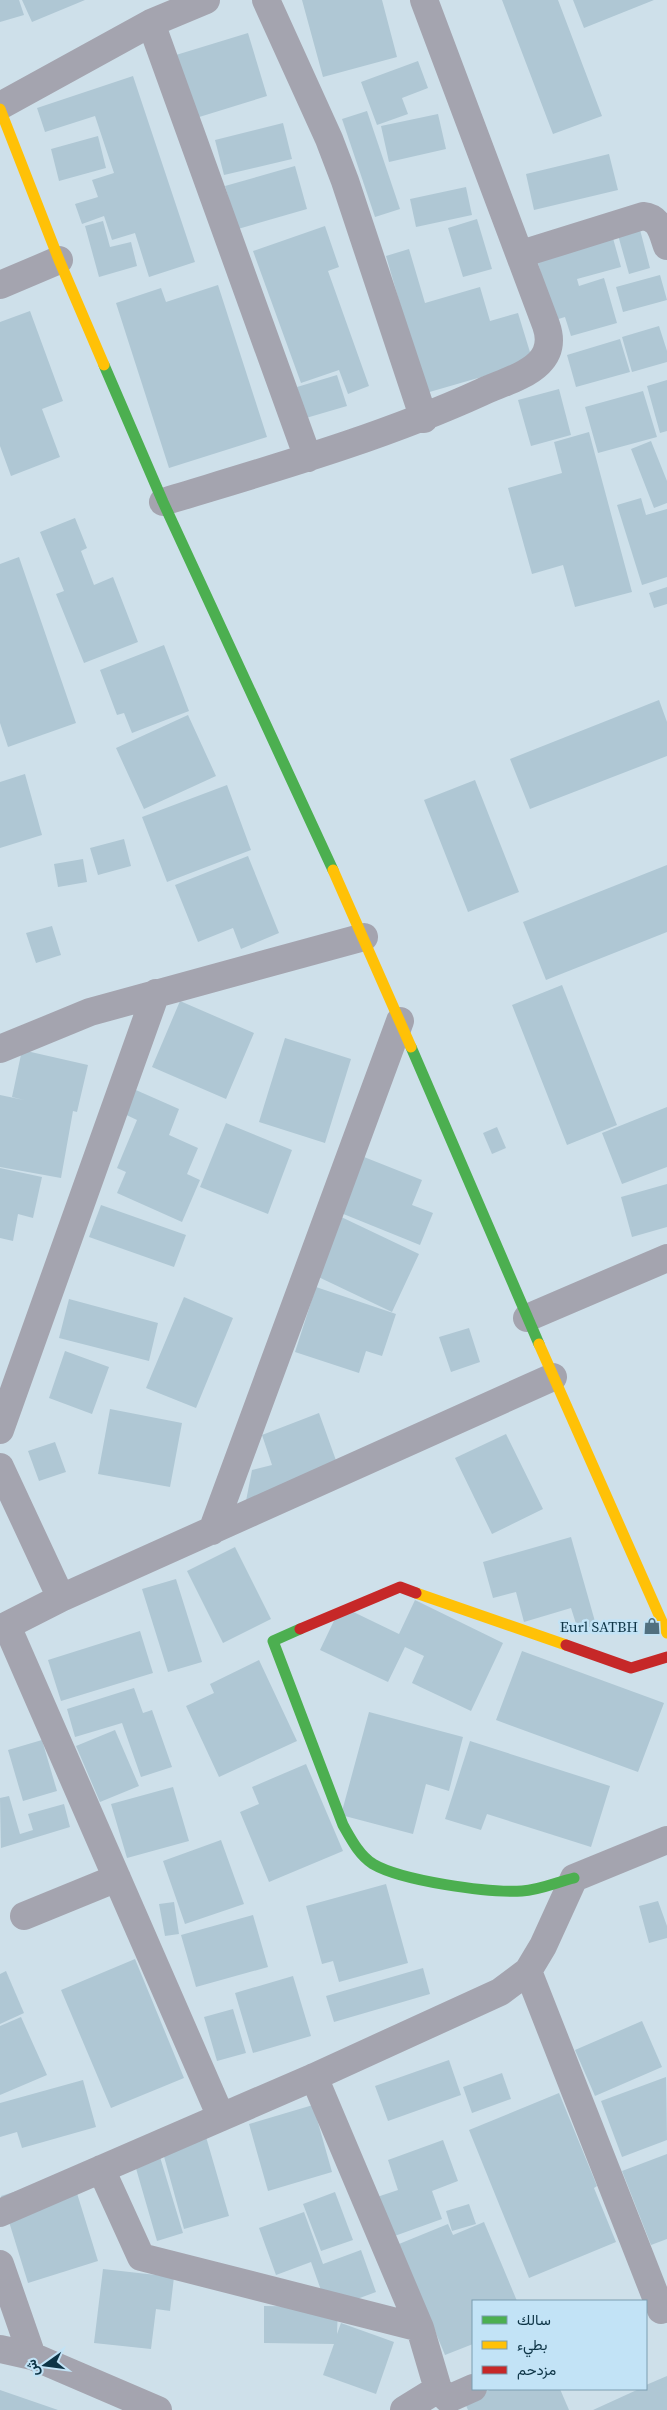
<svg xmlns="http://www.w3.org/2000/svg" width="667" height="2410" font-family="'Source Serif 4',Vazirmatn,serif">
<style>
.building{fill:#afc7d4}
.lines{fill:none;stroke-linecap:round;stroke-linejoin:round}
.street{stroke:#a4a4af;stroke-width:28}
.fast{stroke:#4caf50;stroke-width:11}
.slow{stroke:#ffc107;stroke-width:11}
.jam{stroke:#c62828;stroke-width:11}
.labels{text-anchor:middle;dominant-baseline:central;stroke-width:5;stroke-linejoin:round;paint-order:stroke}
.poi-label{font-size:15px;fill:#0d3446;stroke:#c2e3f6;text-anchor:end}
</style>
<rect width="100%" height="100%" fill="#cee0ea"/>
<path class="building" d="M0,0H19L24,15L0,22Z
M22,0H85L32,22Z
M302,0H382L397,57L323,77Z
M502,0H558L602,116L553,134Z
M573,0H654L584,28Z
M248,33L267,96L196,118L176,55Z
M418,61L428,88L402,98L408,114L377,125L361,82Z
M133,76L195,262L149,277L135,233L112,240L104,216L82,224L75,204L98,197L92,180L114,173L95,116L45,132L37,108Z
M367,111L400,209L375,217L342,119Z
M438,114L446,149L389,162L381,126Z
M283,123L292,159L224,175L215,140Z
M98,136L106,168L59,181L51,149Z
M609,154L618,190L534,210L526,174Z
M295,166L307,209L238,229L225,186Z
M466,187L472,215L416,227L410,199Z
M477,219L492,269L463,277L448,228Z
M103,221L110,247L131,242L137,266L99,277L85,226Z
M638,222L650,268L629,274L616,228Z
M325,226L339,267L328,271L369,386L348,394L339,370L301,383L253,251Z
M611,231L621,267L577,279L579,286L604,278L617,323L571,336L565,317L555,320L535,253Z
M409,249L425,303L480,287L490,321L518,313L533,362L426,393L386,256Z
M660,275L667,300L623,312L616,287Z
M218,285L267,437L169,468L116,303L161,288L166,302Z
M30,311L63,401L42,409L60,457L11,476L0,446V322Z
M659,326L667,351V362L632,372L622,337Z
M620,339L630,372L576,387L567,355Z
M337,375L347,406L306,418L297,387Z
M667,380V431L660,433L647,386Z
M559,389L571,435L531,446L518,400Z
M643,391L657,437L598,453L585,407Z
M589,432L632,592L575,607L563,565L532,574L508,488L562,473L554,442Z
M651,441L667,481V503L654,508L631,449Z
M641,498L646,515L667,509V577L642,585L617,505Z
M75,518L87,548L81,551L94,585L113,577L138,642L84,663L56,594L64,591L40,532Z
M19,557L76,723L8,747L0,723V564Z
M667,587V604L654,608L649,593Z
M164,645L189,711L132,733L124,713L117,715L100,670Z
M659,700L667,722V756L530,809L510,759Z
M188,715L216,776L144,809L116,748Z
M25,774L42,835L0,848V782Z
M475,780L519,892L468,912L424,800Z
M227,785L251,850L167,882L142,817Z
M124,839L131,866L98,875L90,848Z
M248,856L279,933L241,949L233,928L198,942L175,885Z
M83,859L87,882L58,887L54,864Z
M667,865V932L546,980L523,922Z
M52,926L61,955L36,963L26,933Z
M562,985L617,1125L567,1145L512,1005Z
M180,1001L254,1033L226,1099L152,1067Z
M285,1038L351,1059L325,1143L259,1122Z
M22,1050L88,1065L77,1112L73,1111L61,1178L0,1167V1095L24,1100L12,1097Z
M129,1087L179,1109L169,1135L198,1148L187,1174L200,1180L182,1222L117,1193L126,1172L117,1168L137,1120L118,1111Z
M667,1107V1167L622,1184L602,1133Z
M226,1123L292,1150L268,1214L200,1187Z
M497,1127L506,1148L492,1154L483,1133Z
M359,1155L422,1180L412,1205L433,1213L420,1245L336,1211Z
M0,1168L42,1177L33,1218L18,1214L13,1241L0,1238Z
M667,1184V1227L632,1237L621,1197Z
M101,1205L186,1235L174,1267L89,1237Z
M337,1215L419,1254L392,1312L310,1273Z
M316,1287L396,1314L382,1356L366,1351L359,1373L295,1352Z
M184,1297L233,1318L196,1408L146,1388Z
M69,1299L158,1323L149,1361L59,1338Z
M469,1328L480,1362L451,1372L439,1337Z
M65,1351L109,1367L92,1414L49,1398Z
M110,1409L182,1423L170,1487L98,1474Z
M319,1413L338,1466L246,1501L252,1470L272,1465L262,1435Z
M506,1434L543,1509L492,1534L455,1458Z
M55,1442L66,1472L39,1481L28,1451Z
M571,1537L596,1625L578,1630L571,1608L524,1622L516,1592L493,1598L483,1562Z
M235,1547L271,1619L223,1643L187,1571Z
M176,1579L202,1662L168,1672L142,1589Z
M415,1600L503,1643L471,1711L412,1683L424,1656L405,1647L388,1682L320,1650L341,1606L399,1634Z
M140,1631L153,1673L61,1701L48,1660Z
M522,1651L664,1703L638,1772L496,1720Z
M259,1660L297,1741L219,1777L186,1706L214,1693L210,1684Z
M134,1688L143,1713L152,1710L172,1767L141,1777L122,1723L75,1737L67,1709Z
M369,1712L463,1737L449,1791L426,1784L413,1834L341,1815Z
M115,1730L139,1786L100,1802L76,1746Z
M42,1740L57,1791L23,1801L8,1750Z
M470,1741L610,1786L591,1847L487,1814L481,1830L445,1819Z
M306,1764L343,1851L269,1882L240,1812L259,1804L252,1787Z
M173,1787L189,1841L127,1858L111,1804Z
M9,1796L20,1834L33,1830L28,1814L64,1804L70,1827L1,1848L0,1798Z
M221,1840L244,1904L185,1924L163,1861Z
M386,1884L408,1963L339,1982L333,1961L322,1964L306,1906Z
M658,1901L667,1926V1938L649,1943L639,1906Z
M174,1902L179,1934L165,1936L159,1904Z
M253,1915L268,1967L196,1987L181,1935Z
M135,1959L184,2078L111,2108L61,1990Z
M423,1968L430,1994L334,2022L326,1996Z
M6,1971L24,2013L0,2024V1974Z
M293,1976L311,2036L253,2053L235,1993Z
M233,2009L246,2053L217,2061L204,2017Z
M21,2017L47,2075L0,2095V2026Z
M642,2021L662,2067L595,2096L575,2050Z
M449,2060L461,2095L388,2121L375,2086Z
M502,2073L511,2099L472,2113L463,2087Z
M666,2077L667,2140L622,2157L601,2101Z
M83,2080L96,2127L22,2148L17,2132L0,2137V2103Z
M559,2093L597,2186L594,2188L616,2242L529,2278L469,2130Z
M313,2105L332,2172L268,2191L249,2124Z
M204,2130L229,2216L184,2229L160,2142Z
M443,2140L458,2181L432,2191L442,2219L389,2238L374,2198L398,2190L388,2160Z
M667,2154V2239L651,2245L622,2171Z
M160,2157L183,2233L157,2241L135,2165Z
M71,2174L98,2261L28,2283L1,2196Z
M335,2192L353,2240L321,2251L303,2204Z
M469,2204L476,2224L452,2231L446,2211Z
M304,2212L323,2264L361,2250L376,2292L338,2306L337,2334L341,2323L394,2342L376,2394L323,2375L334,2344L264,2343V2306L327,2307L311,2262L276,2275L259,2228Z
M484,2222L517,2301H473V2344L445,2355L399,2244L448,2224L453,2235Z
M103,2269L174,2277L170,2311L156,2309L151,2349L94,2343Z
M667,2376V2410H593L639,2389H646V2385Z
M492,2389H560L569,2410H468L464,2401Z
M0,2390L58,2410H0Z"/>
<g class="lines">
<path class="street" d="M266,0L329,139L345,181L424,419
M151,23L308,458
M0,106L151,23L206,0
M521,254L643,216C660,218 662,232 667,246
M0,285L59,260
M163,502C271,469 379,439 482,392C499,384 525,377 539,363C550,352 551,339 546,325L424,0
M0,1049L90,1012L364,937
M527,1318L667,1258
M0,1430L156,993
M0,1467L61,1598
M212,1531L400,1021
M7,1626L221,2117
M0,1629L61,1598L553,1377
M24,1916L117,1878
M528,1971L661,2310
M314,2077L420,2328L438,2389
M101,2169L141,2257L420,2328
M0,2213L314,2077L500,1992L528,1971L543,1946L574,1878L667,1840
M0,2264L32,2356
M0,2349L32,2356L158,2410
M404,2410L438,2389L448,2399L473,2388"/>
<path class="fast" d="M104,365L163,502L333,870
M411,1047L539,1344
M300,1629L273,1641L343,1825C351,1839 359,1855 373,1864C402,1881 488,1893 522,1891C540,1890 557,1882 574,1878"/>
<path class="slow" d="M0,109L59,260L104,365
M333,870L411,1047
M539,1344L667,1633
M416,1593L566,1645"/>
<path class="jam" d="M300,1629L400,1587L416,1593
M566,1645L631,1668L667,1657"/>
</g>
<defs>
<g id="shop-bare" transform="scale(1.35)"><path d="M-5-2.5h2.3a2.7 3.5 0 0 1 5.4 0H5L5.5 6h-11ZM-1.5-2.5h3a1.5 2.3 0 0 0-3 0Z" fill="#51707f" stroke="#c2e3f6" stroke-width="2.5" paint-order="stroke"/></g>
</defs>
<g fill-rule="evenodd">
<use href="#shop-bare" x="652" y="1626"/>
</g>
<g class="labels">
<g class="poi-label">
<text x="638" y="1626">Eurl SATBH</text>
</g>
</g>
<rect x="472" y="2300" width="175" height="90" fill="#c2e3f6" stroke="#7a9db0"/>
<rect x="482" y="2316" width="25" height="8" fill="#4caf50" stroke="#7a9db0"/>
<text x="517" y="2325" font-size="15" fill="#0d3446">سالك</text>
<rect x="482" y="2341" width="25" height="8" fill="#ffc107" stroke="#7a9db0"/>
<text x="517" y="2350" font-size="15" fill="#0d3446">بطيء</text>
<rect x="482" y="2366" width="25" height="8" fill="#c62828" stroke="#7a9db0"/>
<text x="517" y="2375" font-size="15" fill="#0d3446">مزدحم</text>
<g transform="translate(45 2365) rotate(256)" stroke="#c2e3f6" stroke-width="4" paint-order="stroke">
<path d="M0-4L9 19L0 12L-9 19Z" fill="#0d3446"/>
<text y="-8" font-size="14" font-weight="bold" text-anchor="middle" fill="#0d3446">ش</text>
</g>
</svg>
